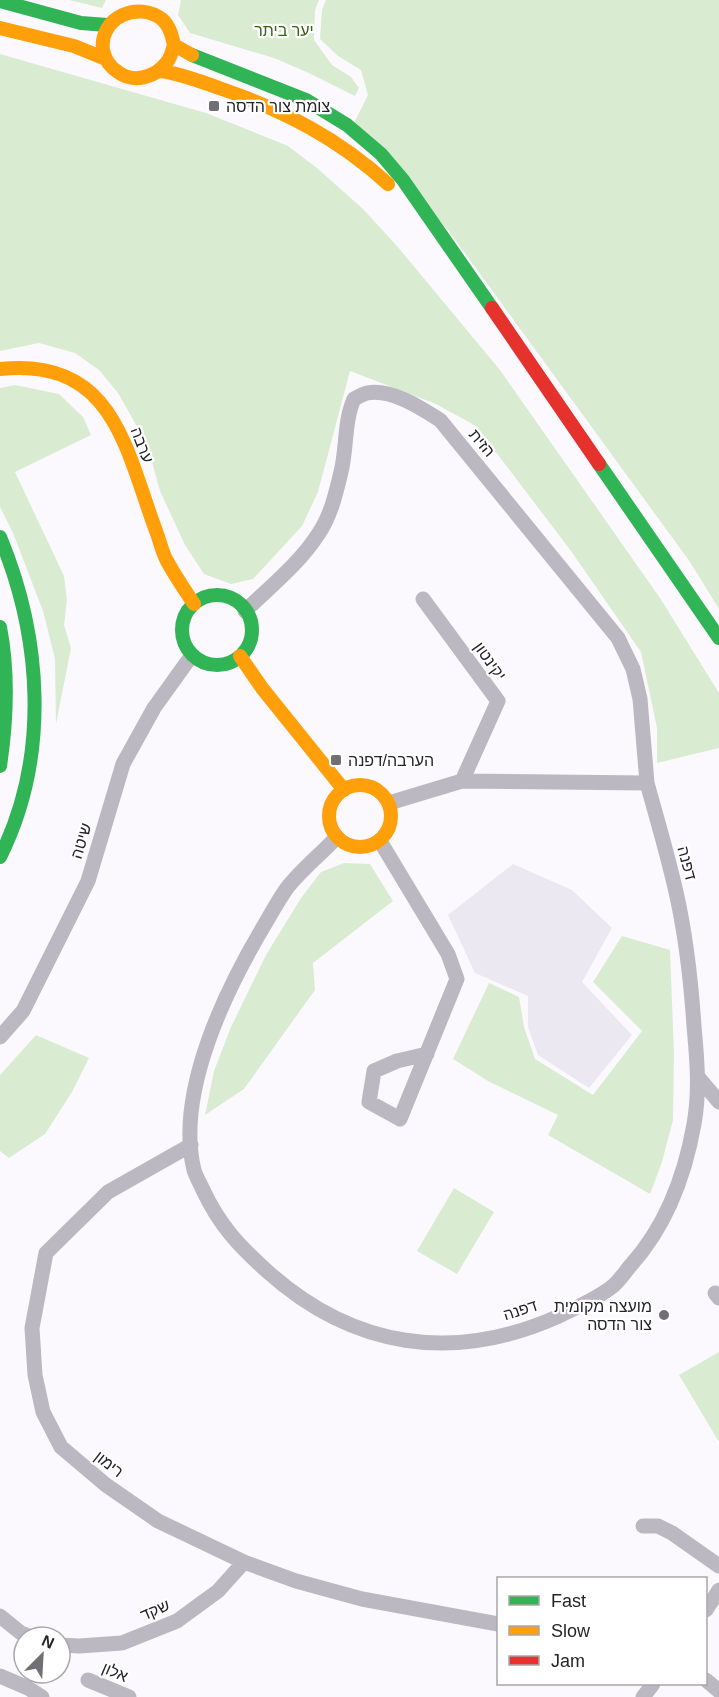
<svg xmlns="http://www.w3.org/2000/svg" width="719" height="1697" font-family="Helvetica,Heebo,sans-serif">
<style>
.built{fill:#ebe8f1}
.green{fill:#d9ecd1}
.lines{fill:none;stroke-linecap:round;stroke-linejoin:round}
.street{stroke:#bcb8c2;stroke-width:15}
.fast{stroke:#30b455;stroke-width:14}
.slow{stroke:#ff9f0a;stroke-width:14}
.jam{stroke:#e5322d;stroke-width:14}
.poi-dot{fill:#706f73;stroke:#fff;stroke-width:2}
.labels{text-anchor:middle;dominant-baseline:central;stroke-width:4.5;stroke-linejoin:round;paint-order:stroke}
.park-label{font-size:16px;fill:#346316;stroke:#fff}
.poi-label{font-size:16px;fill:#252428;stroke:#fff;text-anchor:start}
.street-label{font-size:16px;fill:#252428;stroke:#fff}
</style>
<rect width="100%" height="100%" fill="#fbf9fe"/>
<path class="built" d="M513,864L572,890L612,928L582,982L632,1035L589,1088L538,1055L528,1027V996L475,973L448,915Z"/>
<path class="green" d="M69,0H106L102,8Z
M181,0H319L315,10L314,40L332,65L351,77L359,88L355,96L311,74L274,58L190,33L178,15Z
M326,0H719V609L690,562L448,230L354,123L368,95L361,70L338,56L320,39L322,10Z
M0,54L206,113L288,146L317,168L363,209L397,246L500,370L660,598L719,693V748L657,763V728L641,652L571,551L476,426L436,404L350,371L318,492L302,526L253,579L231,584L204,574L185,545L160,491L147,444L118,393L99,370L75,353L39,343L0,351Z
M15,385L59,394L83,417L91,435L15,472L64,576L67,600L64,625L71,648L56,724L55,659L43,611L13,533L0,507V388Z
M344,863L370,864L393,901L313,963L315,990L244,1089L205,1115L214,1071L231,1027L266,955L301,898L321,872Z
M622,936L670,950L674,1053L673,1120L662,1162L650,1194L548,1135L558,1115L488,1081L453,1059L489,983L519,997L524,1027L535,1059L593,1095L642,1031L593,982Z
M36,1035L89,1058L72,1092L45,1134L9,1158L0,1151V1075Z
M454,1188L494,1212L457,1274L417,1251Z
M719,1352V1442L679,1375Z"/>
<g class="lines">
<path class="street" d="M423,599L498,701L462,781
M245,611C271,586 300,563 319,533C331,515 336,493 341,472C347,448 344,421 354,399C358,397 363,394 367,393C391,388 421,408 440,420L618,638L633,669L640,699L647,783
M337,837C321,854 301,870 287,888C279,899 272,912 265,924C226,989 175,1093 194,1170C196,1177 200,1183 203,1190C220,1226 239,1246 268,1272C353,1348 453,1363 557,1317C575,1308 597,1299 613,1286C620,1280 625,1272 631,1265C666,1226 685,1175 694,1124C700,1091 697,1059 694,1026C691,981 686,936 676,892C668,856 657,819 647,783L462,781L389,803
M380,841L448,954L457,979L400,1119L369,1102L374,1071L397,1061L427,1054
M0,1037L23,1011L88,881L123,764L154,708L192,655
M698,1077L719,1102
M191,1145L108,1192L46,1253L32,1328L35,1375L43,1412L61,1447L106,1485L158,1521L244,1562L296,1581L362,1599L498,1624
M715,1293L719,1298
M643,1526H658L672,1533L719,1566
M706,1610L719,1590
M0,1616L21,1633L31,1637
M60,1645L79,1646L122,1643L177,1621L218,1591L244,1562
M0,1676L28,1688L42,1697
M88,1680L129,1697
M706,1680L719,1691
M643,1697L653,1684"/>
<path class="fast" d="M0,1L81,23L107,25
M192,55L306,100L347,125L381,154L403,180L492,308
M599,464L719,638
M0,537C42,638 50,757 0,857
M182 630a35 35 0 1 1 70 0a35 35 0 1 1-70 0Z
M0,627C9,674 7,719 0,766"/>
<path class="slow" d="M0,28L74,46L106,59
M174,45C172,51 171,57 167,62C156,77 134,84 118,72C110,67 105,60 103,50C99,17 139,0 163,20C170,27 172,36 174,45L192,55
M161,71C182,74 202,82 222,89C285,111 339,139 388,184
M0,369C113,357 125,447 156,531C160,541 162,552 167,561C175,576 185,590 194,604
M240,656L262,688L344,790
M329 816a31 31 0 1 1 62 0a31 31 0 1 1-62 0Z"/>
<path class="jam" d="M492,308L599,464"/>
</g>
<g class="poi-dot">
<rect x="208" y="100" width="12" height="12" rx="3"/>
<rect x="330" y="754" width="12" height="12" rx="3"/>
<circle cx="664" cy="1315" r="6"/>
</g>
<g class="labels">
<g class="park-label">
<text x="284" y="30">יער ביתר</text>
</g>
<g class="poi-label">
<text x="226" y="106">צומת צור הדסה</text>
<text x="348" y="760">הערבה/דפנה</text>
<text x="652" y="1306" text-anchor="end">מועצה מקומית<tspan x="652" dy="18">צור הדסה</tspan></text>
</g>
<g class="street-label">
<text transform="translate(482 443) rotate(50)">הזית</text>
<text transform="translate(142 445) rotate(69)">ערבה</text>
<text transform="translate(490 661) rotate(54)">יקינטון</text>
<text transform="translate(81 841) rotate(-73)">שיטה</text>
<text transform="translate(687 863) rotate(75)">דפנה</text>
<text transform="translate(520 1310) rotate(-18)">דפנה</text>
<text transform="translate(109 1464) rotate(38)">רימון</text>
<text transform="translate(155 1610) rotate(-23)">שקד</text>
<text transform="translate(115 1672) rotate(23)">אלון</text>
</g>
</g>
<rect x="497" y="1577" width="210" height="108" fill="#ffffff" stroke="#a8a7a9" stroke-width="1.5"/>
<rect x="509" y="1596" width="30" height="9" fill="#30b455" stroke="#a8a7a9" stroke-width="1.5"/>
<text x="551" y="1607" font-size="18" fill="#252428">Fast</text>
<rect x="509" y="1626" width="30" height="9" fill="#ff9f0a" stroke="#a8a7a9" stroke-width="1.5"/>
<text x="551" y="1637" font-size="18" fill="#252428">Slow</text>
<rect x="509" y="1656" width="30" height="9" fill="#e5322d" stroke="#a8a7a9" stroke-width="1.5"/>
<text x="551" y="1667" font-size="18" fill="#252428">Jam</text>
<g transform="translate(42 1655) rotate(24)"><circle r="28" fill="#ffffff" stroke="#a8a7a9" stroke-width="1.5"/>
<path d="M0-4.5L10 22L0 15L-10 22Z" fill="#706f73"/>
<text y="-9" font-size="16" font-weight="bold" text-anchor="middle" fill="#252428">N</text>
</g>
</svg>
